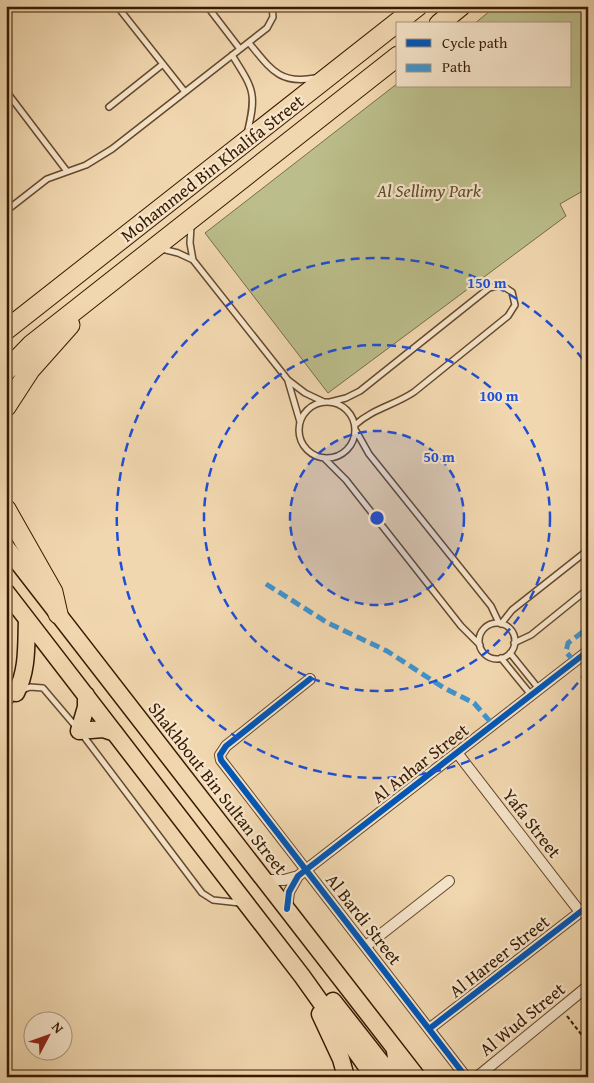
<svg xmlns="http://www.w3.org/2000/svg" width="594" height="1083" font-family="'Gentium Book Plus',serif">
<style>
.green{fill:#bbbe8a;stroke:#796c46}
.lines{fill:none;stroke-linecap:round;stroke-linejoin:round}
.lane-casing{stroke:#66492c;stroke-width:8}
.street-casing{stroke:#66492c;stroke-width:12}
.primary-casing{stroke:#371a01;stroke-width:19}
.highway-casing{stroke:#371a01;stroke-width:21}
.path{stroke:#371a01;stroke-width:2;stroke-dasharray:4 2.5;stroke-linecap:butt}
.lane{stroke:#f6e5cb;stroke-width:5}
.street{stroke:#f6e5cb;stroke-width:10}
.primary{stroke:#f1d7af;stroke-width:16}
.highway{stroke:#f1d7af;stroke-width:19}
.quiet{stroke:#3e94d0;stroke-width:5;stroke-dasharray:10 5;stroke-linecap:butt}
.cycleway-casing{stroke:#f6e5cb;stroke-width:9}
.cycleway{stroke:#0057b8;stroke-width:6}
.ring{fill:none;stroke:#1d4ed8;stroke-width:2.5;stroke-dasharray:9 6}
.labels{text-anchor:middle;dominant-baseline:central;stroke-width:4.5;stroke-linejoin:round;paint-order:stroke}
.street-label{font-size:18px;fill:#371a01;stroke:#f6e5cb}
.park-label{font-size:18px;font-style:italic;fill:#5f4b2a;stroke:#f6e5cb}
.centre{fill:#1d4ed8;stroke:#f6e5cb;stroke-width:2.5}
.ring-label{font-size:15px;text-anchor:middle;font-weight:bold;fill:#1d4ed8;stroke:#f6e5cb;stroke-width:4.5;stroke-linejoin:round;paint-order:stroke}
</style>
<rect width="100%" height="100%" fill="#f1d7af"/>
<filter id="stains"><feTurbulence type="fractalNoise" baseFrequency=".004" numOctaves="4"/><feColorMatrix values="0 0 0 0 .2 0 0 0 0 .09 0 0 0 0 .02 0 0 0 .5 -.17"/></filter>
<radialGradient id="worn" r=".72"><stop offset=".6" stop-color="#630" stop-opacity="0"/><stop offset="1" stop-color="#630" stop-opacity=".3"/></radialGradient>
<path class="green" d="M496,6H588V188L560,204L566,216L328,393L205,233L398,83V86H570V24H474Z"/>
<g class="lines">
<g class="lane-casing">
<path id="lane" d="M117,6L185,92
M207,6L240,49
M249,43C270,68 279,85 315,78
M232,55C254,90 257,93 247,134
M6,91L66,170
M109,107L163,64
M6,211L47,179L86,165L112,149L267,28L273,17L272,6
M191,226L190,243L193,260
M162,249L178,253L193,260L288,380L305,393L324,402
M288,381L300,422
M299 430a28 28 0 1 1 56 0a28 28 0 1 1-56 0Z
M330,402L346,398L360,391L489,288L501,285L512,292L515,305L508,316L414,392C395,405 372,409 355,425
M356,431L369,454L491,606L499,623
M325,459L346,480L461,626L480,645
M479 641a18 18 0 1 1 36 0a18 18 0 1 1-36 0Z
M501,624L512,610L588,550
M514,643L531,635L588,589
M510,653L539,689
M501,658L532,696
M22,690L30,687L43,688L77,728
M6,706L15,694
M82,734L202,893L213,900L240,903"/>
</g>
<g class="street-casing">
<path id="street" d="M310,679L226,746L220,755L221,760L466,1077
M458,754L580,912
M264,880H284L298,876
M287,909L289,892L298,876L588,651
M366,946L449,881
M429,1029L588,906
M477,1077L588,986"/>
</g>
<g class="primary-casing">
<path id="primary" d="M6,547L417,1077
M6,592L302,976L374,1077
M16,693C28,670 26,645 27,620
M86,695V707L79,731L103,729L115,733
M333,1001L391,1075L398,1071L395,1051
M320,1014L341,1059L346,1077"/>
</g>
<g class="highway-casing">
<path id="highway" d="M439,24L461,6
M6,330L418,6
M6,371L31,345L398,56
M6,407L30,370L70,325
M6,509L53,592L58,614"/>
</g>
<path class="path" d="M567,1016L588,1043"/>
<use href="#lane" class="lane"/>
<use href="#street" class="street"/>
<use href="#primary" class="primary"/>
<use href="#highway" class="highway"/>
<path class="quiet" d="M266,584L328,623L387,651L444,688L474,703L494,726
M574,661L566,652L568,643L588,628"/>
<g class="cycleway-casing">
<path id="cycleway" d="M310,679L226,746L220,755L221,760L466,1077
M287,909L289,892L298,876L588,651
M429,1029L588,906"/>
</g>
<use href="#cycleway" class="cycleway"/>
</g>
<circle cx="377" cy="518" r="87" fill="#1d4ed8" fill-opacity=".12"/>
<g class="ring">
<circle cx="377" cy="518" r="87"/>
<circle cx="377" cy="518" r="173"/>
<path d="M587 671A260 260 0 1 1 587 365"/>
</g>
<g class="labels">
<g class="street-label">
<text transform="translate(212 168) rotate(-38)">Mohammed Bin Khalifa Street</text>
<text transform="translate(420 763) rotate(-38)">Al Anhar Street</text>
<text transform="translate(218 788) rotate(52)">Shakhbout Bin Sultan Street</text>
<text transform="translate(532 823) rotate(52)">Yafa Street</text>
<text transform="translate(364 919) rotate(52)">Al Bardi Street</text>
<text transform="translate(499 956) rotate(-38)">Al Hareer Street</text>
<text transform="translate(522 1019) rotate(-39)">Al Wud Street</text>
</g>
<g class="park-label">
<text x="429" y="190">Al Sellimy Park</text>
</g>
</g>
<circle cx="377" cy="518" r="8" class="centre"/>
<g class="ring-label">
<text x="487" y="288">150 m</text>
<text x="499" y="401">100 m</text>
<text x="439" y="462">50 m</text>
</g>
<rect width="594" height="1083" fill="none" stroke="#f1d7af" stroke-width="25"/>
<rect x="8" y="8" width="579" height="1068" fill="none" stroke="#371a01" stroke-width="2.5"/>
<rect x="12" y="12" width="569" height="1058" fill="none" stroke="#371a01"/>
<rect x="396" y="22" width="175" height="65" fill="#f6e5cb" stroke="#aa947a"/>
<rect x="406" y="39" width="25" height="8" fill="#0057b8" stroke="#aa947a"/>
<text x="442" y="48" font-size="15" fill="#371a01">Cycle path</text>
<rect x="406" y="64" width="25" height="8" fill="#3e94d0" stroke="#aa947a"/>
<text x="442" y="72" font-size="15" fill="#371a01">Path</text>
<g transform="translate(48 1036) rotate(49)"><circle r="24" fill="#f6e5cb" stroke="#aa947a"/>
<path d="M0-4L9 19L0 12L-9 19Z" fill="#8f2418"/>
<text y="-8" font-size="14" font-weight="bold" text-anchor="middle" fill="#371a01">N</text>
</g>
<rect width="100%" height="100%" filter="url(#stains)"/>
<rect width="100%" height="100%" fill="url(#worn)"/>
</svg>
